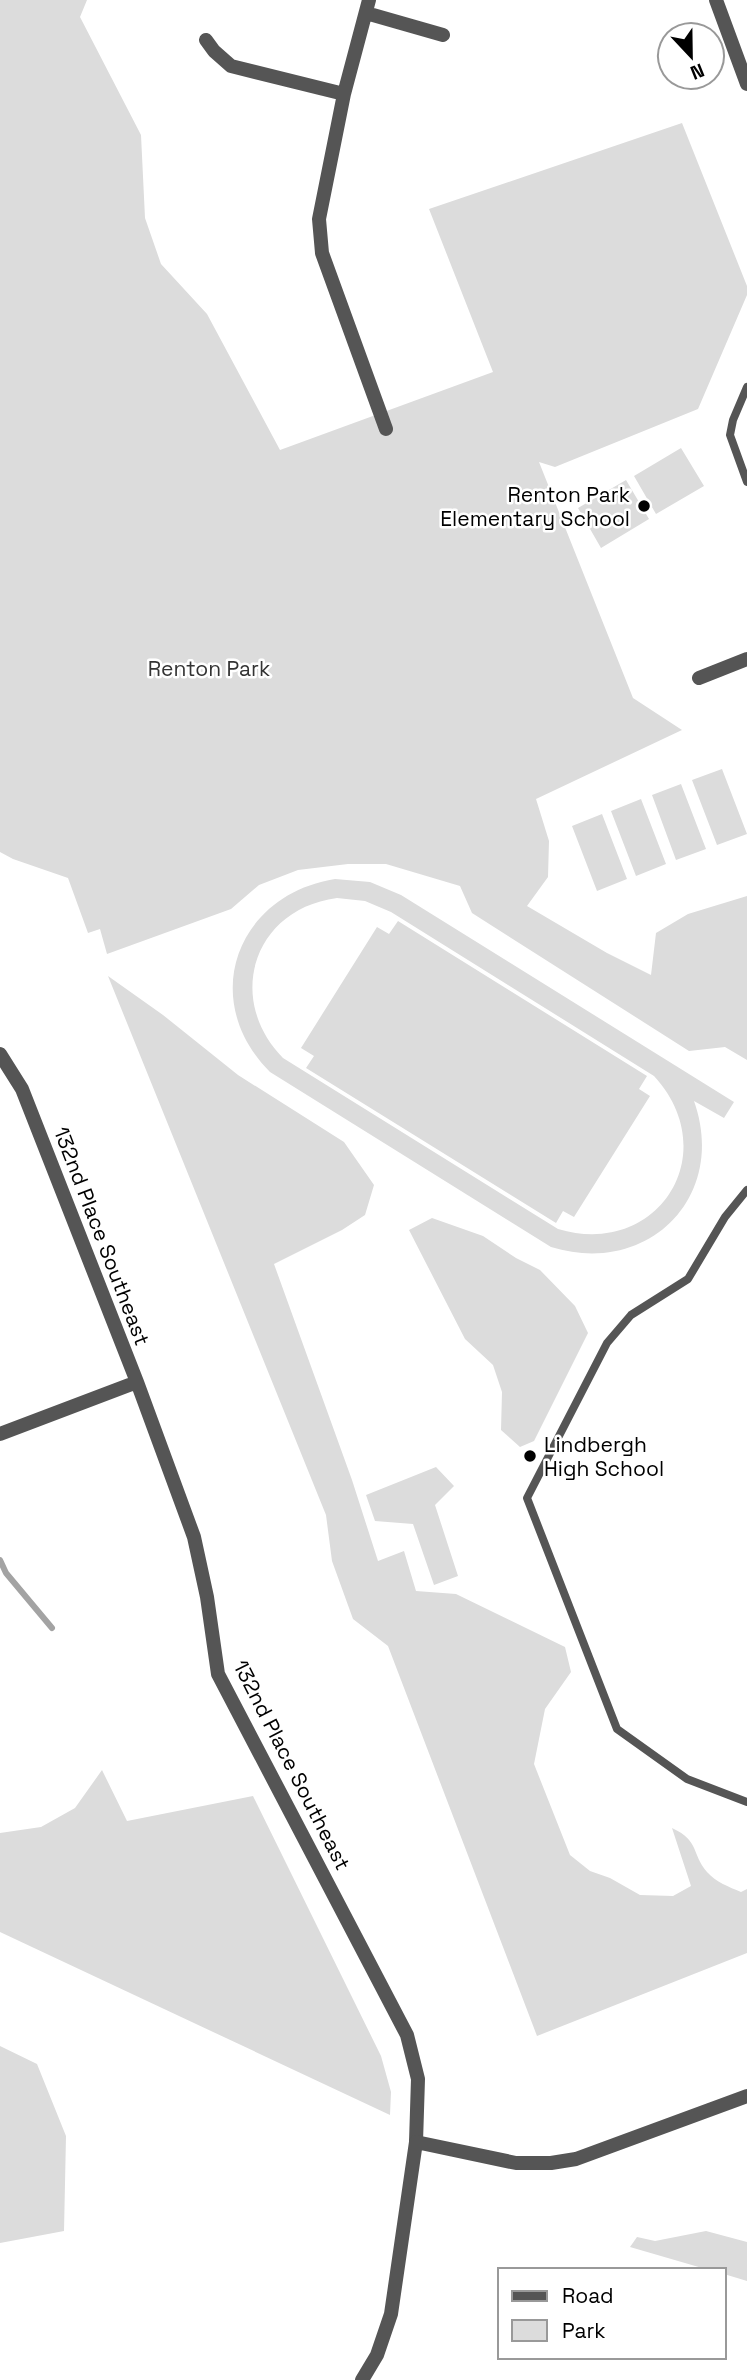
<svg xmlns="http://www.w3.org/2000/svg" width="747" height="2380" font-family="'Space Grotesk',sans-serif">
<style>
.green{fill:#dcdcdc;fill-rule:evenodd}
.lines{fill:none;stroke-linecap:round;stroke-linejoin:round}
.stream{stroke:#a3a3a3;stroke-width:6}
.service{stroke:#555;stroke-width:8}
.minor{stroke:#555;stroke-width:14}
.tertiary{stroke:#555;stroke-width:14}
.poi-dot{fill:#000;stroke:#fff;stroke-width:2.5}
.labels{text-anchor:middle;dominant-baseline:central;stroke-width:5;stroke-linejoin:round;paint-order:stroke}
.poi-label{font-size:21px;fill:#000;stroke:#fff;text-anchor:end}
.park-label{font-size:21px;fill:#333;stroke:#fff}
.street-label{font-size:21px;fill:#000;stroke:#fff}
</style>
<rect width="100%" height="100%" fill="#fff"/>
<path class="green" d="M0,0H87L80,17L141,135L145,218L161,264L207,314L280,450L493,372L429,209L682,123L747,286V295L698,409L555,467L539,462L633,698L682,730L536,799L549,841L548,877L527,906L607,953L651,975L656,933L688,914L747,896V1060L725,1047L689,1051L472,913L460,886L386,864H348L298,870L259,885L231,909L107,954L100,929L88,933L68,878L13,859L0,852Z
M681,448L704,486L656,514L634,476Z
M626,480L649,519L601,548L578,508Z
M722,769L747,834L717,845L692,780Z
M681,784L706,849L676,860L652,795Z
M641,799L666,864L636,876L611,811Z
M602,814L627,879L597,891L572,826Z
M335,879L370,882L401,895L734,1102L724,1118L694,1101C728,1197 648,1277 551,1247L270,1072C198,1000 236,895 335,879ZM337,898L365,901L391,912L654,1076C725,1153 658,1259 558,1229L283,1058C225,999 253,909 337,898Z
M398,921L647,1076L639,1089L650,1096L574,1217L563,1211L556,1223L306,1068L314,1056L301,1048L377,927L389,934Z
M108,976L163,1015L238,1075L344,1142L374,1185L365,1215L342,1230L274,1264L352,1480L378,1561L404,1551L416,1591L456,1594L565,1647L571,1672L545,1709L534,1764L570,1855L590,1871L610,1878L640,1895L673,1896L691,1886L672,1828C700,1841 691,1853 707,1872C716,1882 729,1887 741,1892L747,1889V1953L537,2036L388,1646L353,1619L332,1561L326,1515Z
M432,1218L483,1236L516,1258L540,1270L575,1306L588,1333L534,1441L520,1447L501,1430L502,1392L493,1365L465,1339L409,1230Z
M436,1467L454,1486L435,1505L458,1576L434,1585L413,1524L375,1521L366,1495Z
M102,1770L127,1821L253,1796L381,2056L391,2092L390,2115L0,1932V1833L41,1827L75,1808Z
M0,2046L37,2064L66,2136L64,2231L0,2243Z
M706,2231L747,2242V2281L724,2274V2270H709L630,2247L637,2237L655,2241Z"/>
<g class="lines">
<path class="stream" d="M0,1560L6,1573L52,1628"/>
<path class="service" d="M747,387L733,420L730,435L747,482
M747,1190L725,1217L688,1279L631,1315L607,1343L527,1498L617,1729L687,1779L747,1802"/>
<path class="minor" d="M369,0L344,94L319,219L322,253L386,429
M716,0L747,84
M366,13L443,35
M206,40L214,51L231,66L344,94
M699,678L747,659
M0,1054L22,1089L137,1382L194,1537L207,1597L218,1674L407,2035L418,2079L416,2142
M0,1434L137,1382"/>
<path class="tertiary" d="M362,2380L377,2355L391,2314L416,2142L516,2163H551L576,2159L747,2096"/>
</g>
<g class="poi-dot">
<circle cx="644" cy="506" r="7"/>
<circle cx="530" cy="1456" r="7"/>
</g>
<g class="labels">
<g class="poi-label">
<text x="630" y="494">Renton Park<tspan x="630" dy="24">Elementary School</tspan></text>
<text x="544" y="1444" text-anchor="start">Lindbergh<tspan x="544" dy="24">High School</tspan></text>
</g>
<g class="park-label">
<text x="209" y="668">Renton Park</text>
</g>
<g class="street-label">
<text transform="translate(102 1236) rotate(69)">132nd Place Southeast</text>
<text transform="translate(292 1765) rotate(63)">132nd Place Southeast</text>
</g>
</g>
<rect x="498" y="2268" width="228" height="91" fill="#ffffff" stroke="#999999" stroke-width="2"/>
<rect x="512" y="2291" width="35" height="10" fill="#555555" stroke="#999999" stroke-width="2"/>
<text x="562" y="2303" font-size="21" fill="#000000">Road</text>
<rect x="512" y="2320" width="35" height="21" fill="#dcdcdc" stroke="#999999" stroke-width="2"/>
<text x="562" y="2338" font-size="21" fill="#000000">Park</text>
<g transform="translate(691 56) rotate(158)"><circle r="33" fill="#ffffff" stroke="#999999" stroke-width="2"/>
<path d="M0-5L12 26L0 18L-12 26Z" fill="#000000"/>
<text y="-10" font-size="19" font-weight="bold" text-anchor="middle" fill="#000000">N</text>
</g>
</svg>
